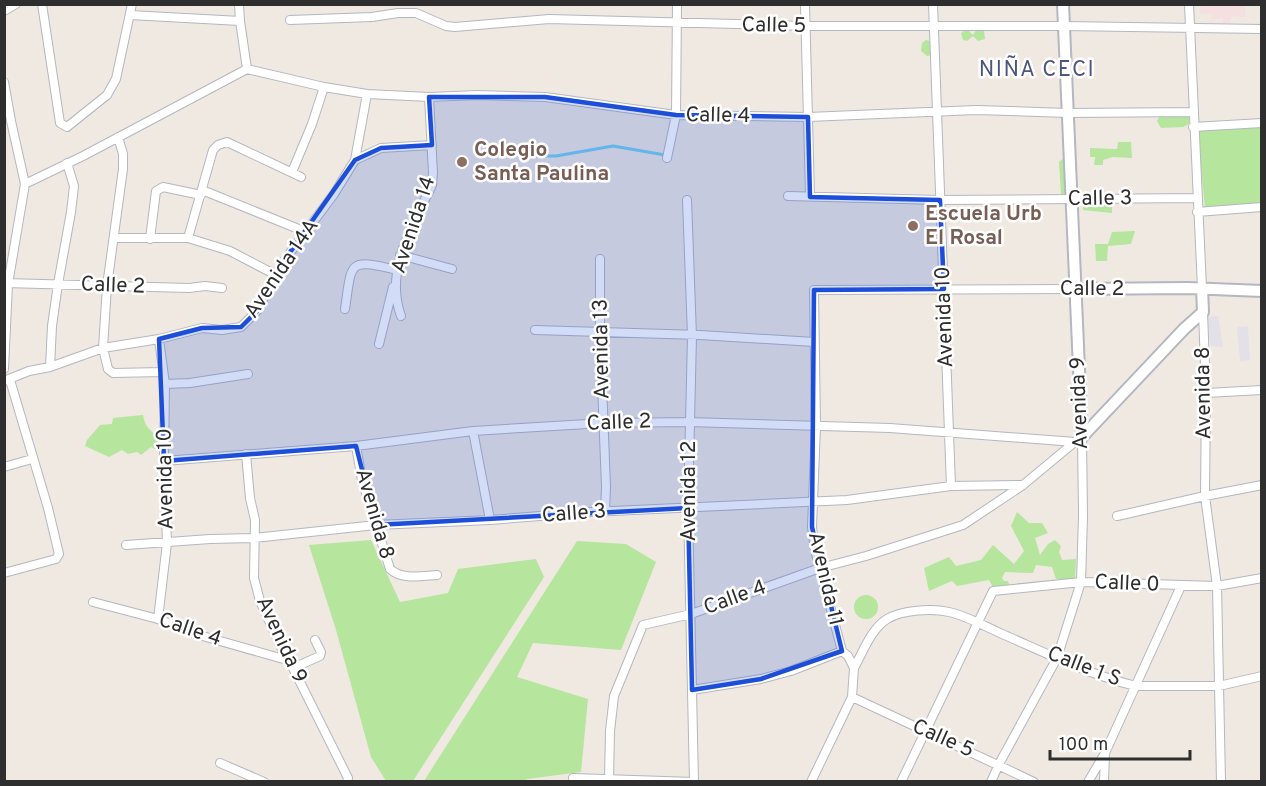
<svg xmlns="http://www.w3.org/2000/svg" width="1266" height="786" font-family="Overpass,sans-serif">
<style>
.industrial{fill:#e3e1e8}
.medical{fill:#f5dfe0}
.green{fill:#b6e59e}
.lines{fill:none;stroke-linecap:round;stroke-linejoin:round}
.stream{stroke:#75cff0;stroke-width:3}
.street-casing{stroke:#b4b7c1;stroke-width:10}
.secondary-casing{stroke:#b4b7c1;stroke-width:14}
.street{stroke:#fff;stroke-width:8}
.secondary{stroke:#fff;stroke-width:10}
.marked{fill:#1d4ed8;fill-opacity:0.2;stroke:#1d4ed8;stroke-width:4.5;stroke-linejoin:round}
.education-dot{fill:#8d6e63;stroke:#fff;stroke-width:2}
.labels{text-anchor:middle;dominant-baseline:central;stroke-width:5;stroke-linejoin:round;paint-order:stroke}
.street-label{font-size:21px;fill:#2e2e2e;stroke:#fff}
.education-label{font-size:21px;font-weight:bold;fill:#785e54;stroke:#fff;text-anchor:start}
.neighbourhood-label{font-size:22px;letter-spacing:1.5px;fill:#4d5680;stroke:#fff}
</style>
<rect width="100%" height="100%" fill="#efe9e1"/>
<path class="industrial" d="M1218,316L1223,347L1211,346L1207,317Z
M1248,326L1250,360L1240,361L1237,327Z"/>
<path class="medical" d="M1201,5H1243L1245,8V17H1230V23H1223V18L1211,19L1212,14L1200,13Z"/>
<path class="green" d="M967,29L973,35L976,30L984,31L985,39L978,41L973,36L967,41L963,40L961,33Z
M926,40L933,42L932,55L927,56L921,51L922,43Z
M1189,113V124L1183,127L1161,128L1157,121L1161,114Z
M1261,126V204L1205,208L1197,129Z
M1118,142H1131L1132,158L1113,157L1103,160V165H1094L1095,157H1090V148L1117,149Z
M1064,158L1065,194H1061L1059,162Z
M1112,203V213L1083,210V206Z
M1135,231L1131,244L1108,246L1107,261H1096L1095,244H1108L1112,232Z
M143,415C145,427 150,431 160,437L159,451L151,447L141,455L137,452L128,454L122,450L109,457L85,446L87,440L100,425L112,424L113,418Z
M1017,512L1029,523H1042L1048,533L1035,538L1040,555L1048,544L1055,540L1061,546L1059,552L1062,560L1076,559L1075,579H1056L1052,567L1036,565L1033,573L1005,572L1002,578L1004,581H1008L1010,587L994,589L989,580L957,586L952,581L929,591L924,568L949,557L956,566L981,560L993,545L1014,564L1024,551L1011,526Z
M371,540L400,602L448,593L458,569L536,559L544,577L413,781H386L371,757L336,630L309,545Z
M577,541L626,544L656,562L621,650L533,643L517,677L588,699L581,772L527,779L524,781H424Z
M854 607a12 12 0 1 1 24 0a12 12 0 1 1-24 0Z"/>
<g class="lines">
<path class="stream" d="M527,156H556L613,146L665,155"/>
<g class="street-casing">
<path id="street" d="M42,4L60,123L67,127L107,95L116,79L132,4
M239,4L240,21L247,69
M805,4L810,196
M933,4L951,486
M1189,4L1202,288
M4,11L16,4
M130,15L240,21
M290,20L372,17L398,13H416L446,26L455,27L549,19L806,26H1064L1262,29
M247,69L324,87L367,94L429,97L478,95L545,97L676,115L808,117L976,110L1068,113L1193,112
M4,82L11,121L25,184L8,284L4,369
M1193,127L1262,123
M118,137L123,154V169L107,286L103,348L108,369L113,373L163,372
M667,158L676,115L677,4
M355,160L367,94
M292,172L312,124L324,87
M25,184L83,156L247,69
M202,190L306,232
M788,196L940,200L1196,198
M687,200L692,336L688,508L694,782
M1197,212L1262,207
M114,238H188L230,251L276,275
M188,238L213,150L218,145L227,142L301,177
M150,239L156,191L163,187L201,195
M400,255L452,269
M600,259V332L606,487L605,512
M5,283L189,288L205,286L222,288
M345,309C352,262 347,258 397,270
M1203,312L1206,393L1205,496L1217,586L1221,782
M401,316C384,270 413,225 432,185L433,173L429,97
M535,330L700,335L814,342
M379,344L393,287
M50,367L52,326L58,284L71,212L74,186L67,163
M4,381L29,371L50,367L103,348L159,339L202,328L222,330L241,327L257,311L281,265L334,194L355,160L381,148L432,145
M165,384L190,383L248,374
M1206,393L1262,390
M473,431L490,520
M356,446L362,480L390,569C402,580 421,576 437,575
M246,454L250,498L255,520L254,578L260,601L287,660L293,668L348,778L347,782
M164,461L356,446L473,431L604,423L689,422L890,428L1075,442
M4,467L32,459
M1117,516L1205,496L1262,485
M126,545L210,539L254,538L376,525L490,520L591,512L847,500L951,486L1023,485
M4,573L56,559L59,554L48,508L10,380
M93,602L158,619L199,635L287,660
M158,619L167,543L164,461L165,384L159,339
M293,668L320,656L321,652L315,640
M854,668C863,652 871,629 887,619C902,610 932,608 949,612C967,616 984,626 1000,633C1044,652 1089,675 1136,686H1219L1262,676
M692,690L761,679L791,671L842,651
M852,697L1034,782
M220,763L264,782
M573,778L694,782
M609,780L610,731L614,696L643,625L691,614L820,568L866,556L963,525L1023,485L1076,441
M811,782L852,697L854,668L848,656L842,651L815,550L812,527L816,426L814,290L1075,289
M901,782L993,591L1081,582L1217,586L1262,578
M991,782L999,764L1057,658L1081,582L1083,516L1082,437
M1088,782L1105,753L1181,586
M1104,782L1105,753"/>
</g>
<g class="secondary-casing">
<path id="secondary" d="M1063,4L1082,437
M1075,289L1188,288L1262,291
M1082,437L1184,329L1203,312L1202,288"/>
</g>
<use href="#street" class="street"/>
<use href="#secondary" class="secondary"/>
</g>
<path class="marked" d="M429,97H545L676,115L808,117L810,197L940,200L944,289L814,290L812,527L842,651L761,679L692,690L688,508L376,525L356,446L164,461L159,339L202,328L241,327L257,311L281,265L355,160L381,148L432,145Z"/>
<g class="education-dot">
<circle cx="462" cy="162" r="6"/>
<circle cx="913" cy="226" r="6"/>
</g>
<g class="labels">
<g class="street-label">
<text transform="translate(774 26) rotate(1)">Calle 5</text>
<text transform="translate(718 116) rotate(1)">Calle 4</text>
<text transform="translate(1100 199) rotate(-1)">Calle 3</text>
<text transform="translate(414 225) rotate(-72)">Avenida 14</text>
<text transform="translate(282 269) rotate(-56)">Avenida 14A</text>
<text transform="translate(113 286) rotate(2)">Calle 2</text>
<text x="1092" y="289">Calle 2</text>
<text transform="translate(945 317) rotate(-92)">Avenida 10</text>
<text transform="translate(602 349) rotate(-91)">Avenida 13</text>
<text transform="translate(1204 393) rotate(-91)">Avenida 8</text>
<text transform="translate(1080 403) rotate(-92)">Avenida 9</text>
<text transform="translate(619 423) rotate(-2)">Calle 2</text>
<text transform="translate(166 479) rotate(-91)">Avenida 10</text>
<text transform="translate(689 491) rotate(-90)">Avenida 12</text>
<text transform="translate(374 514) rotate(74)">Avenida 8</text>
<text transform="translate(574 514) rotate(-4)">Calle 3</text>
<text transform="translate(825 579) rotate(77)">Avenida 11</text>
<text transform="translate(1127 584) rotate(2)">Calle 0</text>
<text transform="translate(735 598) rotate(-20)">Calle 4</text>
<text transform="translate(190 630) rotate(19)">Calle 4</text>
<text transform="translate(281 640) rotate(65)">Avenida 9</text>
<text transform="translate(1084 667) rotate(21)">Calle 1 S</text>
<text transform="translate(943 739) rotate(24)">Calle 5</text>
</g>
<g class="education-label">
<text x="474" y="150">Colegio<tspan x="474" dy="24">Santa Paulina</tspan></text>
<text x="925" y="214">Escuela Urb<tspan x="925" dy="24">El Rosal</tspan></text>
</g>
<g class="neighbourhood-label">
<text x="1037" y="70">NIÑA CECI</text>
</g>
</g>
<rect width="1266" height="786" fill="none" stroke="#2e2e2e" stroke-width="12"/>
<path d="M1050 750v9h140v-9" fill="none" stroke="#2e2e2e" stroke-width="3"/>
<text x="1059" y="750" font-size="18" fill="#2e2e2e" stroke="#ffffff" stroke-width="4.5" paint-order="stroke">100 m</text>
</svg>
